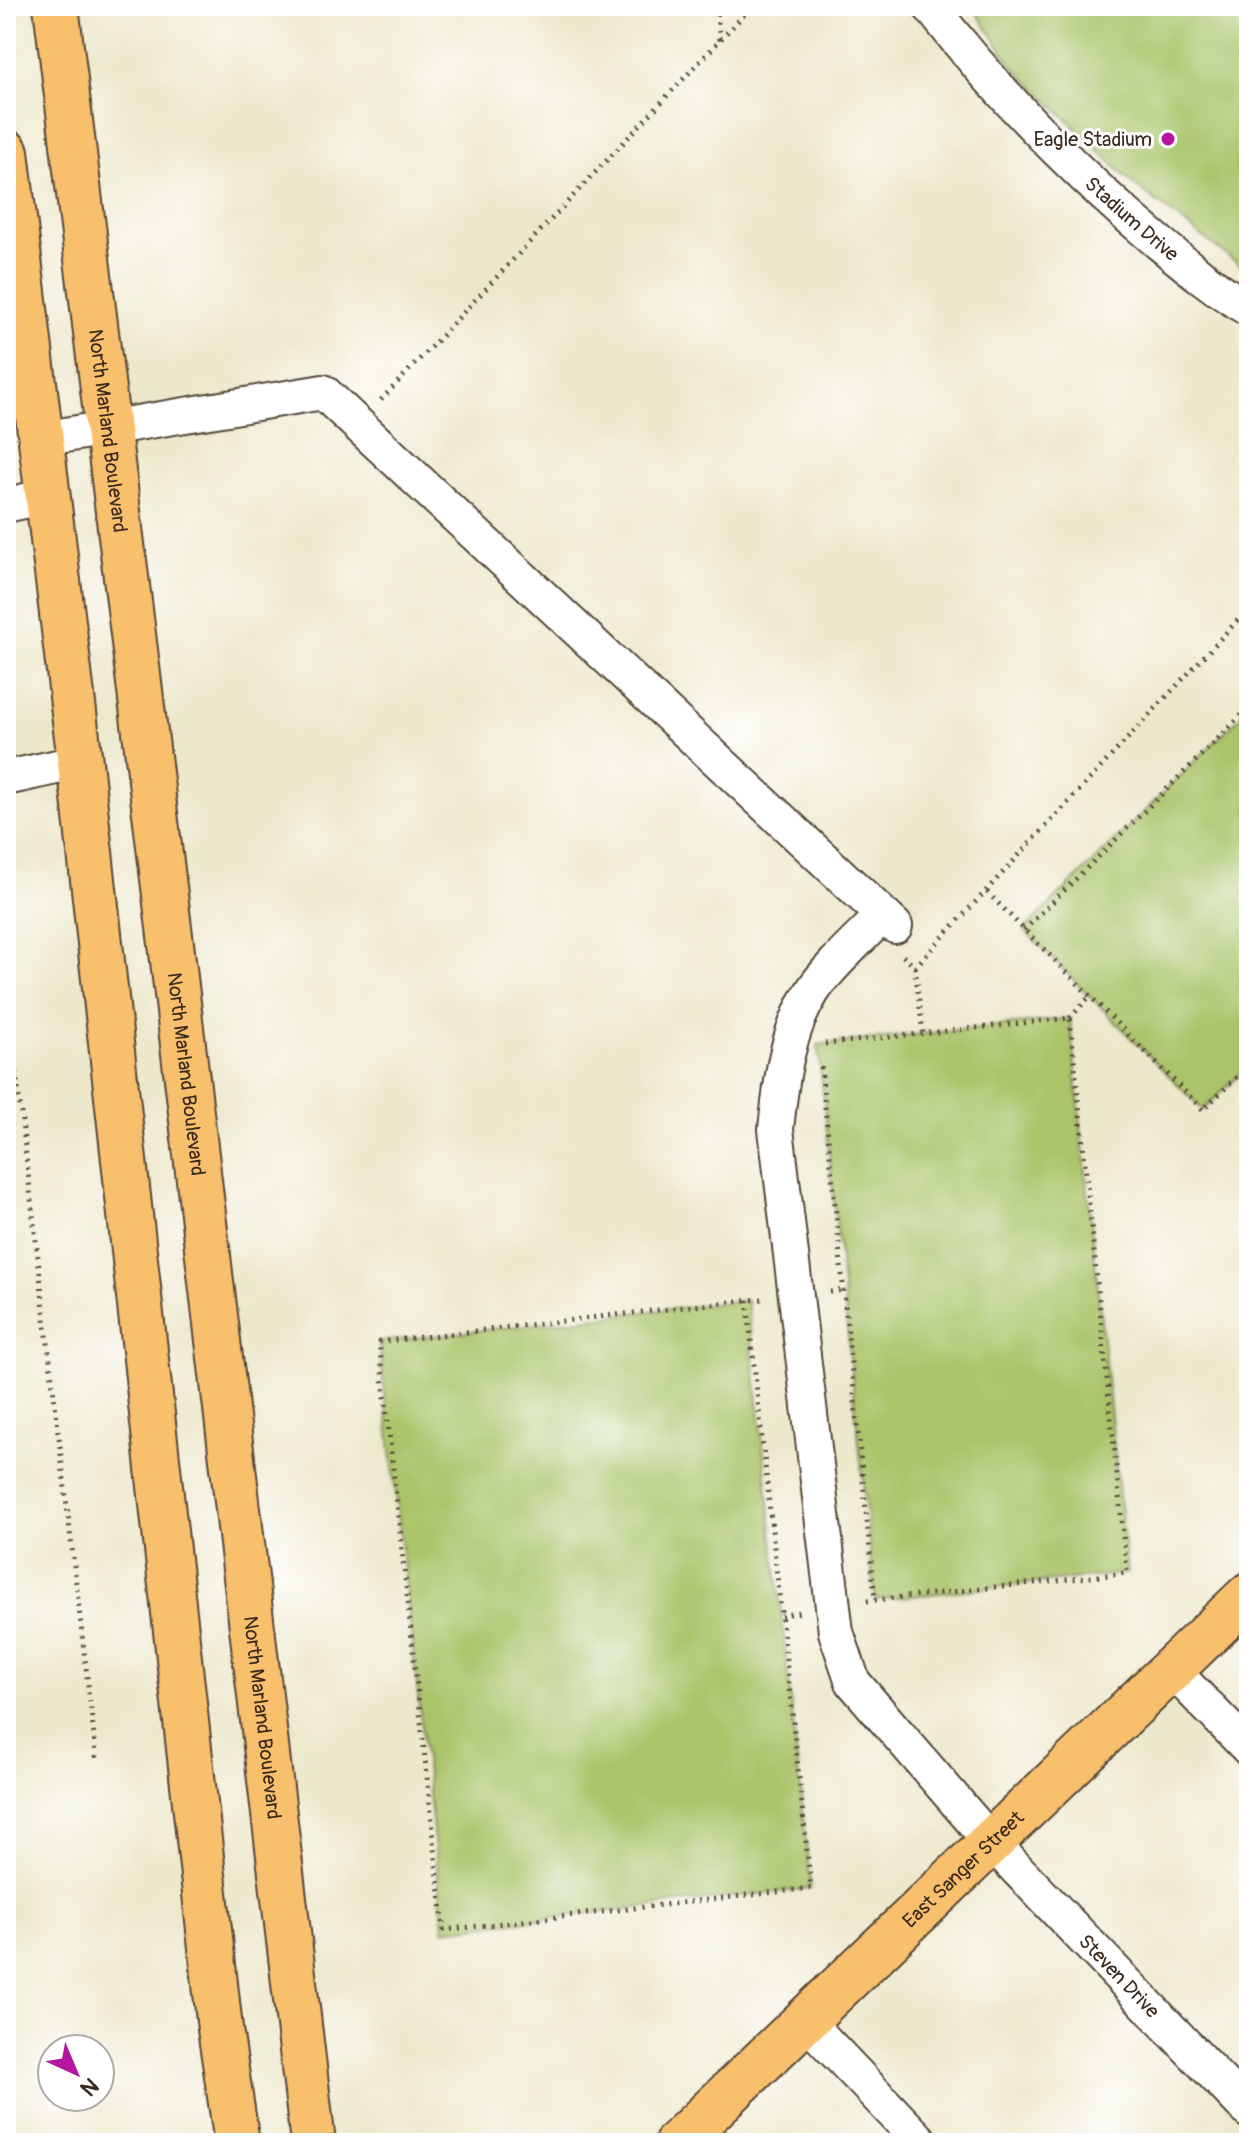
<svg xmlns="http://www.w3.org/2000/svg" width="1255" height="2149" font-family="Pangolin,sans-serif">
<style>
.green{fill:#aac46a;stroke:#727744;stroke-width:2}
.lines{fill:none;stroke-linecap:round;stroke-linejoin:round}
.minor-casing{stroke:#564638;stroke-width:38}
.major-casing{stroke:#564638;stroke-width:48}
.highway-casing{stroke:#564638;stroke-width:48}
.path{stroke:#564638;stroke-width:5;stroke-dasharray:2 6;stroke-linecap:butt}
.minor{stroke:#fff;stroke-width:34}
.major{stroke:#f8bf6c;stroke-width:44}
.highway{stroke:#f8bf6c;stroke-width:44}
.poi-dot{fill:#b5179e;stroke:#fff;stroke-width:3}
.labels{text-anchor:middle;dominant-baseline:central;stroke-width:6;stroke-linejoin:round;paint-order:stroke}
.poi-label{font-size:20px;fill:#3b2a1e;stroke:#fff;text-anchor:end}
.street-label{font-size:20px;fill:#3b2a1e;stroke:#fff}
</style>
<rect width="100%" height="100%" fill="#fff"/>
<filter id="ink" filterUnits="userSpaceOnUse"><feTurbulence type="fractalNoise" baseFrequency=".0125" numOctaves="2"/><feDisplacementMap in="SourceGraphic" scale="16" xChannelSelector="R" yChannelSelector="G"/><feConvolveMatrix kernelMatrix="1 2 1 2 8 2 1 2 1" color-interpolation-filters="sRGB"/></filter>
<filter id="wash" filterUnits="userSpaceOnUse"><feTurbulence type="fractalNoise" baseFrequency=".006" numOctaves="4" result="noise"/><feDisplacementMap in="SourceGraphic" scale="32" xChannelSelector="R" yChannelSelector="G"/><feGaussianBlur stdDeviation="1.8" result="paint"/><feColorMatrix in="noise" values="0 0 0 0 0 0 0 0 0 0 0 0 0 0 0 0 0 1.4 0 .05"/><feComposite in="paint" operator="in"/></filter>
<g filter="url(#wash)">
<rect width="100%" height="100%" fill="#ede8cc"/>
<path class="green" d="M972,6H1249V272L1133,184L1013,66Z
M1249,708V1065L1203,1110L1024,930Z
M1070,1018L1127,1573L875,1600L818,1045Z
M747,1300L811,1888L444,1930L379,1342Z"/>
</g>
<g filter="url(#ink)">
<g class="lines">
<g class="minor-casing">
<g id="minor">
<path id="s1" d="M930,6C997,92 1072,170 1156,240C1185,264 1216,290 1249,309"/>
<path d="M41,439L323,392L895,926"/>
<path d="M6,505L48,496"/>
<path d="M6,778L80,762"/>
<path id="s2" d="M883,915C863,936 826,969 812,992C786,1033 781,1083 776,1129L836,1632L853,1682L991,1842L1249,2111"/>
<path d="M1171,1669L1249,1749"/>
<path d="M805,2020L922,2143"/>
</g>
</g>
<g class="major-casing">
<g id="major">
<path id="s3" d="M677,2143L1249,1595"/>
</g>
</g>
<g class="highway-casing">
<g id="highway">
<path id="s4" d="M56,6L172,952L313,2143"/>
<path d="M6,152L80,762L220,2029L237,2143"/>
</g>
</g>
<path class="path" d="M716,6L720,41
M381,400L752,6
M987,892L1203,1110L1249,1065
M1024,930L1249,708
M903,956L915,967L1249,608
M915,967L923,1033
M6,985L97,1762
M1070,1018L1090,996
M825,1044L1070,1018L1127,1573L866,1601
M821,1067L875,1600
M830,1292L844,1290
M747,1300L811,1888L444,1930L379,1342L747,1300L764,1299
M781,1616L801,1612"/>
<use href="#minor" class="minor"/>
<use href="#major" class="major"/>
<use href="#highway" class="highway"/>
</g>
</g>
<circle class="poi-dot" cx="1168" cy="139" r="8"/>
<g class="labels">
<g class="poi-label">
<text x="1152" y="139">Eagle Stadium</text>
</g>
<g class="street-label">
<text stroke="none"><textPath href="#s1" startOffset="294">Stadium Drive</textPath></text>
<text stroke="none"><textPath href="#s4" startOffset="428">North Marland Boulevard</textPath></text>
<text stroke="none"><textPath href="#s4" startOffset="1076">North Marland Boulevard</textPath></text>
<text stroke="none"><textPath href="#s4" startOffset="1724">North Marland Boulevard</textPath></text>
<text stroke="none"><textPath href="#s3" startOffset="396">East Sanger Street</textPath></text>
<text stroke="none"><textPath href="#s2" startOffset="1204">Steven Drive</textPath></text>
</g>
</g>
<rect width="1255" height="2149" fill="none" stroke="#fff" stroke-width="32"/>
<g transform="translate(76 2073) rotate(136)"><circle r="38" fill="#ffffff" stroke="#b1aaa5" stroke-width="2"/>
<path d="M0-6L14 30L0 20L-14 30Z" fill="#b5179e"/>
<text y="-12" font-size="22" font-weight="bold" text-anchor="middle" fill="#3b2a1e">N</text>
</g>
</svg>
